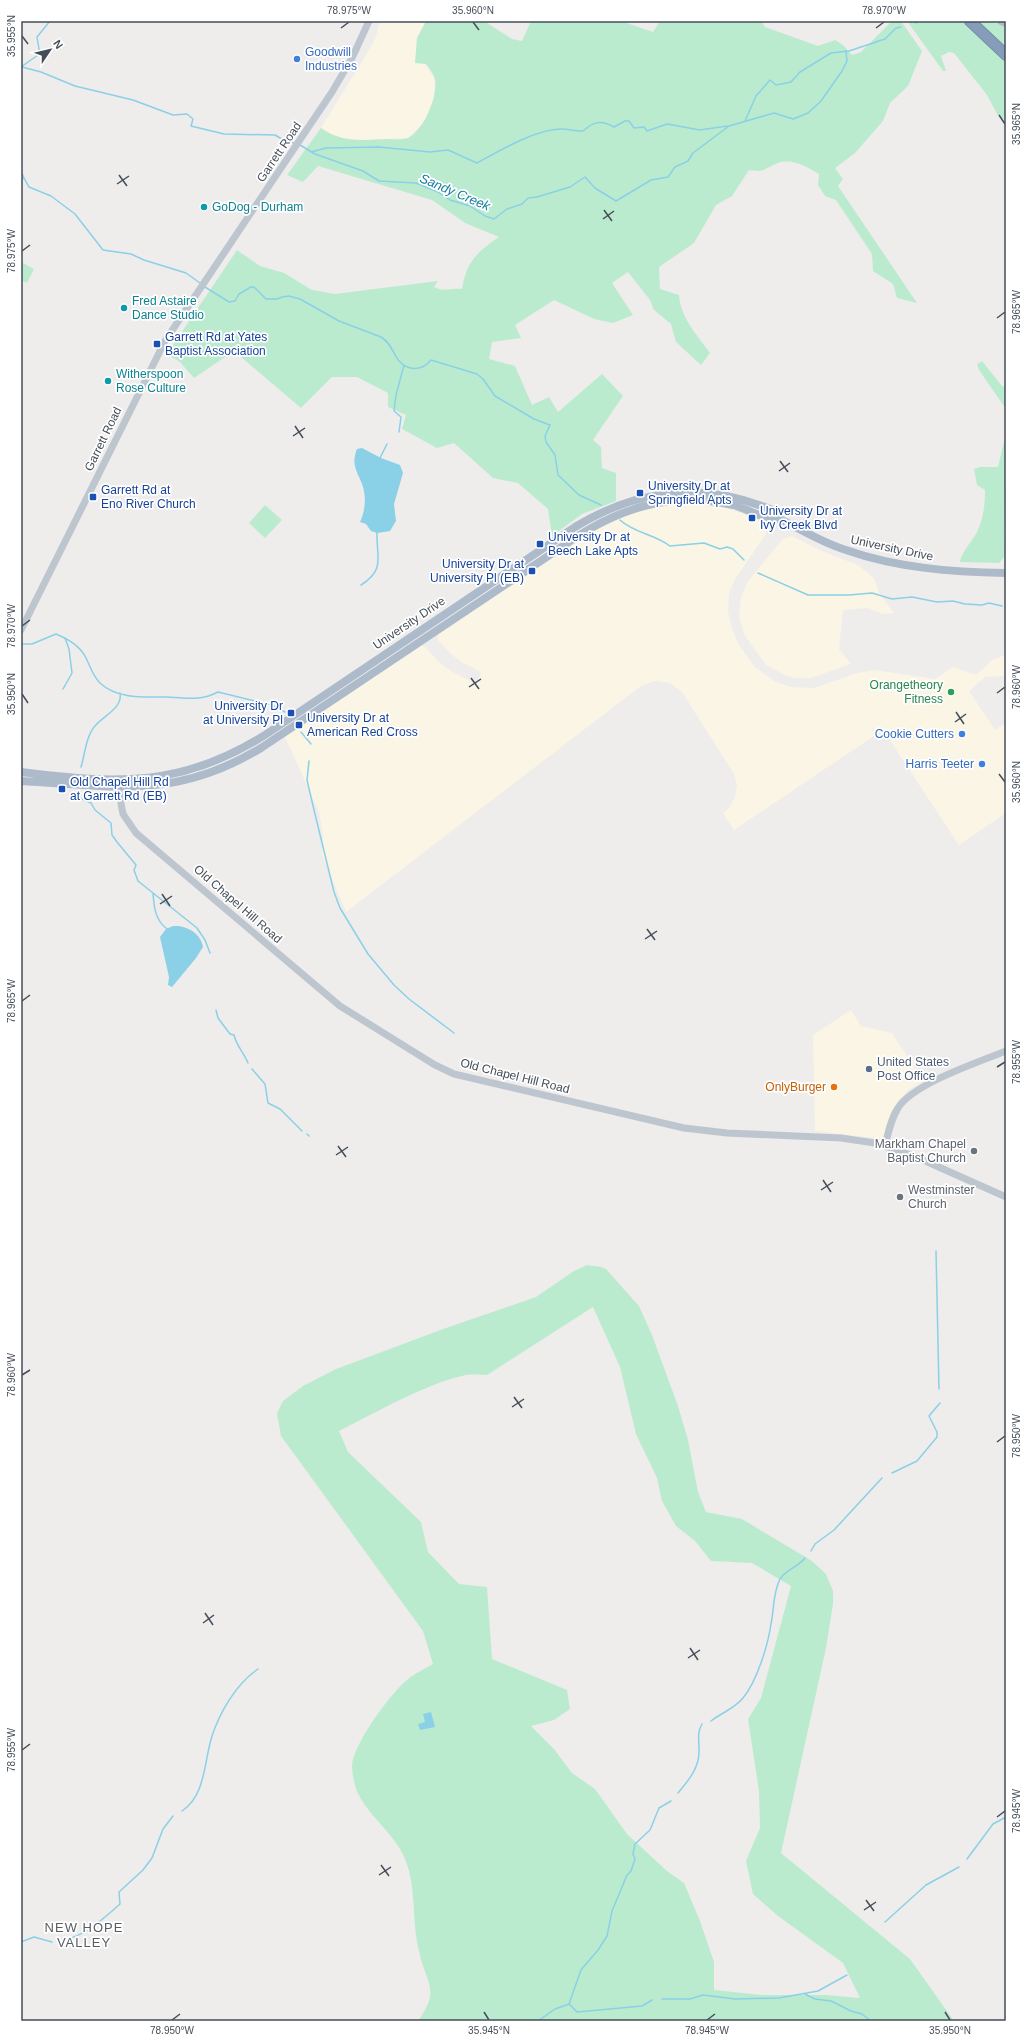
<svg xmlns="http://www.w3.org/2000/svg" width="1027" height="2042" font-family="Arial,sans-serif">
<style>
.commercial{fill:#faf5e4}
.green{fill:#bbebcf;fill-rule:evenodd}
.water{fill:#8ad0e7}
.lines{fill:none;stroke-linecap:round;stroke-linejoin:round}
.stream{stroke:#8ad0e7;stroke-width:1.5}
.highway-casing{stroke:#7188a5;stroke-width:12}
.minor{stroke:#bdc6ce;stroke-width:7}
.major{stroke:#acbaca;stroke-width:8}
.highway{stroke:#859db9;stroke-width:10}
.ticks{fill:none;stroke:#454e58;stroke-width:1.5}
.shop-dot{fill:#3f7fe0;stroke:#fff;stroke-width:1.5}
.culture-dot{fill:#0f9aa8;stroke:#fff;stroke-width:1.5}
.transit-dot{fill:#1a4fb4;stroke:#fff;stroke-width:1.5}
.leisure-dot{fill:#2e9e5b;stroke:#fff;stroke-width:1.5}
.service-dot{fill:#5c6f8a;stroke:#fff;stroke-width:1.5}
.food-dot{fill:#e8710a;stroke:#fff;stroke-width:1.5}
.worship-dot{fill:#6b7280;stroke:#fff;stroke-width:1.5}
.labels{text-anchor:middle;dominant-baseline:central;stroke-width:3.5;stroke-linejoin:round;paint-order:stroke}
.shop-label{font-size:12px;fill:#366cbe;stroke:#fff;text-anchor:end}
.street-label{font-size:12px;fill:#454e58;stroke:#fff}
.culture-label{font-size:12px;fill:#0d838f;stroke:#fff;text-anchor:start}
.transit-label{font-size:12px;fill:#164399;stroke:#fff;text-anchor:start}
.leisure-label{font-size:12px;fill:#27864d;stroke:#fff;text-anchor:end}
.service-label{font-size:12px;fill:#4e5e75;stroke:#fff;text-anchor:start}
.food-label{font-size:12px;fill:#c56008;stroke:#fff;text-anchor:end}
.worship-label{font-size:12px;fill:#5b616d;stroke:#fff;text-anchor:end}
.water-label{font-size:13px;font-style:italic;fill:#137c9e;stroke:#fff}
.neighbourhood-label{font-size:13px;letter-spacing:1px;fill:#595c60;stroke:#fff}
.neatline{fill:none;stroke:#454e58;stroke-width:1.5}
.ticks-label{font-size:10px;text-anchor:middle;fill:#454e58}
</style>
<rect width="100%" height="100%" fill="#efecec"/>
<path class="commercial" d="M380,21H426L417,38L416,63L425,64L435,79L434,102L430,107L424,122L408,138L364,140H348L330,135L321,128L371,47L376,36Z
M697,505L727,508L763,521L766,534L735,579L729,594L728,611L731,626L739,645L755,667L774,681L790,687L814,688L857,673L875,670L935,679L953,667L976,675L992,660L1005,655L1006,676L985,677L969,691L995,730L1006,723V813L959,845L883,730L734,830L723,813L729,808L735,797L737,785L734,774L682,692L670,683L655,681L641,686L346,912L322,854L323,836L319,812L285,737L421,646L425,647L440,663L451,671L477,684L481,672L463,663L452,655L438,640V634L583,536L619,518L647,509L667,506Z
M792,536L824,552L858,565L874,578L880,595L894,613L883,614L867,608L843,610L839,649L851,664L811,678H795L785,675L766,665L745,636L739,617L741,597L748,581L782,540Z
M851,1010L861,1026L892,1033L923,1081L908,1090L898,1101L890,1115L883,1139L815,1131L813,1035Z"/>
<path class="green" d="M426,21H484L512,39L522,41L531,21H621L653,32L660,21H761L765,27L818,46L835,40L843,45L852,55L861,52L892,21H901L922,51L908,86L890,103L883,121L855,153L835,168L843,179L838,186L917,303L897,298L893,284L873,271L872,254L836,200L825,196L818,185L819,174C807,167 793,158 778,163C764,168 766,173 749,170L732,196L716,205L694,243L659,267L660,289L679,295C680,317 698,336 710,353L701,365L676,342L671,324L654,310L650,300L628,272L612,283L633,315L613,323L594,319L554,300L515,325L521,338L492,342L489,359L515,366L532,405L549,397L558,412L602,374L623,396L593,440L601,447L602,468L616,473V501L582,514L552,536L548,509L518,483L493,478L454,443L437,448L402,429L406,415L388,407V393L357,377H332L301,408L234,351L194,378L180,362L167,354L237,250L260,266L284,273L312,290L335,294L438,281L434,287C443,292 452,288 462,289C467,261 476,253 499,237L465,223L432,200L318,166L303,182L287,175L321,128C341,143 365,140 389,139C394,139 403,140 408,138C424,131 438,96 435,80C434,74 429,68 426,64L415,63L417,38Z
M907,21H962L1005,59L1006,121L997,114L987,95L954,53L949,52L941,56L946,71H943Z
M976,21H990L1006,27V49Z
M21,262L34,269L27,283L21,280Z
M982,361L1002,386L1006,387V409L979,370L977,364Z
M1006,433L1004,538L1005,556L999,563L960,562C962,551 970,544 976,534C983,521 985,506 985,490L977,485L974,469L980,467H998Z
M265,505L282,520L265,538L249,523Z
M587,1265L601,1267L606,1269L639,1306L652,1335L678,1406L688,1440L698,1492L706,1512L742,1519L812,1561L826,1574L833,1591V1604L826,1648L781,1853L910,1959L954,2021H418C441,1989 426,1984 419,1951C411,1920 417,1888 405,1859C394,1832 367,1816 356,1789C354,1783 352,1772 352,1766C353,1744 390,1694 407,1680C414,1674 424,1669 433,1664L423,1631L281,1436L277,1413L283,1401L303,1386L336,1369L446,1328L536,1297L574,1271ZM593,1307L620,1367L636,1434L657,1478L662,1501L676,1526L695,1541L711,1561L752,1563L791,1586L761,1698L748,1719L759,1791L760,1828L746,1861L753,1894L778,1916L843,1963L860,1998L826,1995H762L714,1990V1962L700,1921L684,1883L667,1871L627,1834L595,1789L572,1773L554,1749L531,1726L554,1720L570,1709L567,1690L492,1659L487,1587L459,1584L428,1552L421,1522L348,1452L339,1431C375,1413 427,1383 466,1375C472,1374 481,1375 487,1375Z"/>
<path class="water" d="M362,448L381,458L400,465L403,473L394,504L396,521L390,531L377,533L371,531L366,524L360,522C366,509 367,493 360,479C355,468 352,462 357,449Z
M173,926C186,925 201,933 203,947L196,958L172,987L168,985L169,977L160,937L166,929Z
M431,1712L435,1727L420,1730L418,1724L425,1722L423,1714Z"/>
<g class="lines">
<path class="stream" d="M915,23L919,21
M21,67L38,55L39,49L37,37L50,21
M22,67L41,72L75,86L133,100L173,115L187,114L193,119L191,126L224,134L275,135L285,141L294,143
M745,121L756,96L770,80L776,85L791,82L800,72L831,53L849,51L885,39L896,28L901,27
M300,145L315,154L363,171L379,181L416,183L438,192L450,200L470,206L485,216L494,219L507,209L522,204L528,198L537,197L570,187L585,177L595,188L616,201L651,180L668,177L675,167L688,161L693,153L729,126L774,113L793,119L808,113L821,101L842,71L847,61L846,51
M311,152L326,148L379,147L430,152L448,150L477,163C499,151 536,129 561,129C568,129 575,131 583,131C593,122 601,119 614,127L625,121H629L634,128L644,127L647,131L667,124L700,130L727,126
M21,171L24,178L21,180
M24,178L29,187L51,196L75,214L103,250L131,254L144,260L186,273L200,283
M205,287L229,302L235,301L239,294L251,287H254L266,299H277L282,297L289,296L300,299L339,321L381,337C392,344 392,352 399,361C409,372 423,370 431,360L477,374L483,379L495,396L534,419L550,425L545,436L546,442L555,455L558,475L579,495L601,505
M399,432L401,417L394,411L396,395L404,365
M380,458L387,444
M620,520C634,533 654,534 670,546L704,543L720,549L727,547L733,549L744,560
M758,573L808,595H849L872,593L892,599L912,597L937,602L953,601L965,604L982,605L989,603L1002,606
M361,585C386,569 376,557 377,532
M22,644H32L56,634C68,639 79,645 85,656C90,665 92,675 100,683C117,699 143,697 164,697C185,697 199,702 218,692L272,705L285,712
M63,689L72,673L69,649L65,638
M301,732L311,744
M309,761L307,780L314,810L334,892L340,908L368,954L394,985L409,999L454,1033
M81,767C85,754 86,736 95,726C103,716 123,708 120,693
M78,797L91,803L95,810L111,823L112,835L117,842L136,865L134,870L138,881L197,928L205,940L210,953
M153,893C154,907 155,920 167,929
M216,1010L218,1018L230,1034L234,1035C236,1045 244,1053 248,1063
M252,1069L265,1084L268,1103L280,1109L302,1131
M307,1134L309,1136
M936,1251L939,1389
M892,1473L917,1461L937,1437V1432L929,1416L940,1403
M811,1551L815,1544L834,1530L882,1478
M711,1721C721,1713 734,1709 743,1698C757,1681 768,1645 771,1624C774,1610 773,1592 780,1579C787,1569 798,1567 805,1558
M678,1793C689,1780 700,1767 699,1749C699,1739 697,1733 702,1724
M182,1811C206,1795 204,1761 212,1736C220,1712 236,1684 258,1669
M967,1859L993,1824L1006,1817
M885,1922L926,1885L959,1867
M63,1940C84,1937 104,1918 120,1904L119,1892L143,1870L152,1858L163,1829L173,1816
M21,1942L34,1937L52,1942
M805,1994L815,1999L831,2001L851,2011L862,2014L871,2021
M662,1999H690L703,1995L735,1999L779,1998L818,1991L847,1975
M569,2004L581,1970L598,1950L607,1936L612,1911L627,1875L631,1871L635,1859L633,1854L635,1844L650,1830L659,1808L671,1801
M569,2004L577,2012L642,2006L652,2000
M538,2021L555,2009L569,2004"/>
<g class="highway-casing">
<path id="highway" d="M970,21L1006,55"/>
</g>
<path class="minor" d="M21,630L165,341L332,92L352,58L369,21
M117,782L123,814L136,833L340,1006L435,1065L454,1074L684,1128L727,1133L841,1138L875,1143L914,1156L1006,1197
M885,1146C888,1133 891,1119 898,1108C913,1084 978,1062 1006,1051"/>
<path class="major" d="M1001,21L1006,23
M21,772C117,784 183,788 268,733L575,527C641,487 705,481 777,512L780,519
M21,781C115,786 175,800 261,748L578,536C627,505 676,492 733,505C748,509 764,520 780,519C802,530 823,543 846,550C897,568 952,572 1006,573"/>
<use href="#highway" class="highway"/>
</g>
<path class="ticks" d="M473,22L479,30M341,28L349,22M876,28L884,22M22,36L28,44M999,115L1005,124M119,175L127,186M117,184L129,176M604,210L612,221M603,219L614,211M22,251L30,245M997,318L1005,312M295,426L303,438M293,436L305,428M780,461L788,472M779,471L790,463M22,626L30,620M471,678L479,689M469,687L481,679M997,693L1005,687M22,694L28,703M956,712L964,724M955,722L966,714M999,774L1005,782M162,894L170,906M160,904L172,896M647,929L655,940M645,939L657,931M22,1001L30,995M997,1067L1005,1062M338,1146L346,1157M336,1155L348,1147M823,1180L831,1192M821,1190L833,1182M22,1375L30,1370M514,1397L522,1408M512,1407L524,1399M997,1442L1005,1436M205,1613L213,1625M203,1623L214,1615M690,1648L698,1660M688,1658L700,1650M22,1750L30,1744M997,1817L1005,1811M381,1865L389,1876M379,1875L391,1867M866,1900L874,1911M864,1910L876,1902M484,2012L489,2020M945,2012L950,2020M172,2020L180,2014M707,2020L715,2014"/>
<g class="shop-dot">
<circle cx="297" cy="59" r="4"/>
<circle cx="962" cy="734" r="4"/>
<circle cx="982" cy="764" r="4"/>
</g>
<g class="culture-dot">
<circle cx="204" cy="207" r="4"/>
<circle cx="124" cy="308" r="4"/>
<circle cx="108" cy="381" r="4"/>
</g>
<g class="transit-dot">
<rect x="153" y="340" width="8" height="8" rx="2"/>
<rect x="636" y="489" width="8" height="8" rx="2"/>
<rect x="89" y="493" width="8" height="8" rx="2"/>
<rect x="748" y="514" width="8" height="8" rx="2"/>
<rect x="536" y="540" width="8" height="8" rx="2"/>
<rect x="528" y="567" width="8" height="8" rx="2"/>
<rect x="287" y="709" width="8" height="8" rx="2"/>
<rect x="295" y="721" width="8" height="8" rx="2"/>
<rect x="58" y="785" width="8" height="8" rx="2"/>
</g>
<circle class="leisure-dot" cx="951" cy="692" r="4"/>
<circle class="service-dot" cx="869" cy="1069" r="4"/>
<circle class="food-dot" cx="834" cy="1087" r="4"/>
<g class="worship-dot">
<circle cx="974" cy="1151" r="4"/>
<circle cx="900" cy="1197" r="4"/>
</g>
<g class="labels">
<g class="shop-label">
<text x="305" y="52" text-anchor="start">Goodwill<tspan x="305" dy="14">Industries</tspan></text>
<text x="954" y="734">Cookie Cutters</text>
<text x="974" y="764">Harris Teeter</text>
</g>
<g class="street-label">
<text transform="translate(279 152) rotate(-56)">Garrett Road</text>
<text transform="translate(103 439) rotate(-64)">Garrett Road</text>
<text transform="translate(892 548) rotate(12)">University Drive</text>
<text transform="translate(409 623) rotate(-34)">University Drive</text>
<text transform="translate(238 904) rotate(41)">Old Chapel Hill Road</text>
<text transform="translate(515 1076) rotate(14)">Old Chapel Hill Road</text>
</g>
<g class="culture-label">
<text x="212" y="207">GoDog - Durham</text>
<text x="132" y="301">Fred Astaire<tspan x="132" dy="14">Dance Studio</tspan></text>
<text x="116" y="374">Witherspoon<tspan x="116" dy="14">Rose Culture</tspan></text>
</g>
<g class="transit-label">
<text x="165" y="337">Garrett Rd at Yates<tspan x="165" dy="14">Baptist Association</tspan></text>
<text x="648" y="486">University Dr at<tspan x="648" dy="14">Springfield Apts</tspan></text>
<text x="101" y="490">Garrett Rd at<tspan x="101" dy="14">Eno River Church</tspan></text>
<text x="760" y="511">University Dr at<tspan x="760" dy="14">Ivy Creek Blvd</tspan></text>
<text x="548" y="537">University Dr at<tspan x="548" dy="14">Beech Lake Apts</tspan></text>
<text x="524" y="564" text-anchor="end">University Dr at<tspan x="524" dy="14">University Pl (EB)</tspan></text>
<text x="283" y="706" text-anchor="end">University Dr<tspan x="283" dy="14">at University Pl</tspan></text>
<text x="307" y="718">University Dr at<tspan x="307" dy="14">American Red Cross</tspan></text>
<text x="70" y="782">Old Chapel Hill Rd<tspan x="70" dy="14">at Garrett Rd (EB)</tspan></text>
</g>
<g class="leisure-label">
<text x="943" y="685">Orangetheory<tspan x="943" dy="14">Fitness</tspan></text>
</g>
<g class="service-label">
<text x="877" y="1062">United States<tspan x="877" dy="14">Post Office</tspan></text>
</g>
<g class="food-label">
<text x="826" y="1087">OnlyBurger</text>
</g>
<g class="worship-label">
<text x="966" y="1144">Markham Chapel<tspan x="966" dy="14">Baptist Church</tspan></text>
<text x="908" y="1190" text-anchor="start">Westminster<tspan x="908" dy="14">Church</tspan></text>
</g>
<g class="water-label">
<text transform="translate(455 192) rotate(23)">Sandy Creek</text>
</g>
<g class="neighbourhood-label">
<text x="84" y="1927">NEW HOPE<tspan x="84" dy="15">VALLEY</tspan></text>
</g>
</g>
<rect width="1027" height="2042" fill="none" stroke="#ffffff" stroke-width="44"/>
<g transform="translate(50 50) rotate(55)" stroke="#ffffff" stroke-width="3" paint-order="stroke">
<path d="M0-3L7 15L0 10L-7 15Z" fill="#454e58"/>
<text y="-6" font-size="11" font-weight="bold" text-anchor="middle" fill="#454e58">N</text>
</g>
<rect x="22" y="22" width="983" height="1998" class="neatline"/>
<g class="ticks-label">
<text x="349" y="14">78.975°W</text>
<text x="473" y="14">35.960°N</text>
<text x="884" y="14">78.970°W</text>
<text transform="translate(11 36) rotate(-90)" y="4">35.955°N</text>
<text transform="translate(1016 124) rotate(-90)" y="4">35.965°N</text>
<text transform="translate(11 251) rotate(-90)" y="4">78.975°W</text>
<text transform="translate(1016 312) rotate(-90)" y="4">78.965°W</text>
<text transform="translate(11 626) rotate(-90)" y="4">78.970°W</text>
<text transform="translate(1016 687) rotate(-90)" y="4">78.960°W</text>
<text transform="translate(11 694) rotate(-90)" y="4">35.950°N</text>
<text transform="translate(1016 782) rotate(-90)" y="4">35.960°N</text>
<text transform="translate(11 1001) rotate(-90)" y="4">78.965°W</text>
<text transform="translate(1016 1062) rotate(-90)" y="4">78.955°W</text>
<text transform="translate(11 1375) rotate(-90)" y="4">78.960°W</text>
<text transform="translate(1016 1436) rotate(-90)" y="4">78.950°W</text>
<text transform="translate(11 1750) rotate(-90)" y="4">78.955°W</text>
<text transform="translate(1016 1811) rotate(-90)" y="4">78.945°W</text>
<text x="172" y="2034">78.950°W</text>
<text x="489" y="2034">35.945°N</text>
<text x="707" y="2034">78.945°W</text>
<text x="950" y="2034">35.950°N</text>
</g>
</svg>
